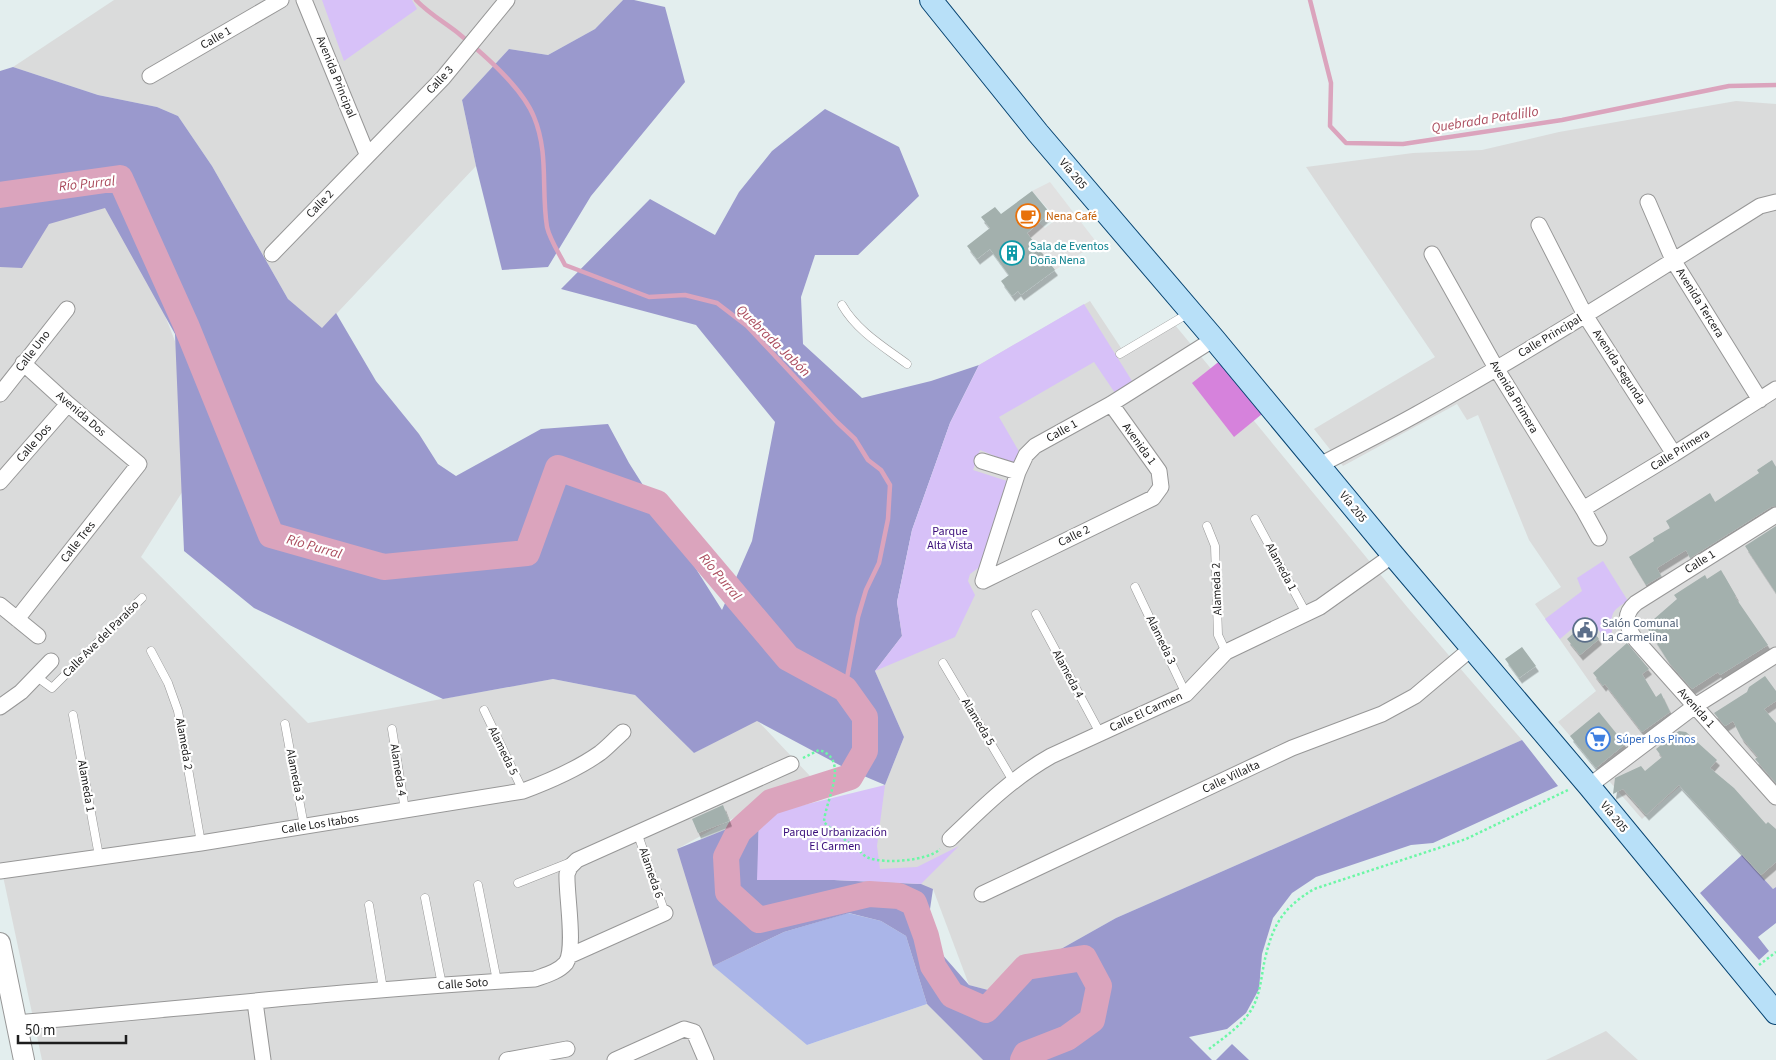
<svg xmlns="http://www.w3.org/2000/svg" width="1776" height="1060" font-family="'Source Sans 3',sans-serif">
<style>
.residential{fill:#dadbdb}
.grass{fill:#aab5e8}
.forest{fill:#9a99cd}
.park{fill:#d7c1f8}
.pitch{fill:#d682dc}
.parking{fill:#e1e1e1}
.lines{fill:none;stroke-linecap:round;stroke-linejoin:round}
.stream{stroke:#dba4bd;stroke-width:4.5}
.river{stroke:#dba4bd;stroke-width:26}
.building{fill:#a3b0ad;filter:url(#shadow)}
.service-casing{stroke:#979797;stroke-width:9}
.minor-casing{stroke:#979797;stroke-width:17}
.tertiary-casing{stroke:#979797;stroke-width:22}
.secondary-casing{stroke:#074472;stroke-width:24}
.path{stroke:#6cf7a6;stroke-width:2.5;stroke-dasharray:2.5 2.5;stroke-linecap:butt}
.service{stroke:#fff;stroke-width:8}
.minor{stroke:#fff;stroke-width:15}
.tertiary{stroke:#fff;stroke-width:20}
.secondary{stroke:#b8e0f8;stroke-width:22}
.labels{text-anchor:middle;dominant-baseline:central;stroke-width:4.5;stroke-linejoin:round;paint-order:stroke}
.street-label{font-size:12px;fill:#1d1d1d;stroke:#fff}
.food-label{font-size:12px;fill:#c56008;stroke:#fff;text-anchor:start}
.culture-label{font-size:12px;fill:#0d838f;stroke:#fff;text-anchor:start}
.park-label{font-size:12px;fill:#390d7a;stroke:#fff}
.service-label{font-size:12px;fill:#4e5e75;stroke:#fff;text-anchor:start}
.shop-label{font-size:12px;fill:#366cbe;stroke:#fff;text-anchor:start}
.water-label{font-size:14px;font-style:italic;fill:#ab4c5d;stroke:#fff}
</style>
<defs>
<filter id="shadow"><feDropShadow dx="3" dy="5.5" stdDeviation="0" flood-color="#0004"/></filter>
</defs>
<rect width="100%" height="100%" fill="#e3eeee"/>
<path class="residential" d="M114,0H623L595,29L548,55L509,49L462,100L476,166L322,329L288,299L212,166L178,116L157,107L98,95L13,67Z
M1736,101L1776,104V887L1773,889L1680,786L1642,819L1558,722L1596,691L1535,604L1561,587L1529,540L1478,415L1467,420L1457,404L1343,466L1314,429L1435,357L1306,167L1413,153L1482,150L1559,132Z
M123,207L214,442L141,557L308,723L553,679L635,695L694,753L756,719L810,776L677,849L807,1045L927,1004L983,1060H42L0,862V217L25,211Z
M1090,301L1121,348L1175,325L1408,608L1522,740L1116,918L988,990L969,985L933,889L834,880L784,823L885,785L904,737L875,671L979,365Z
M1606,1031L1638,1060H1546Z"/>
<path class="grass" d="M848,913L881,921L906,936L927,1004L807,1045L713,966L784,932Z"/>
<path class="forest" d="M623,0H634L665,7L685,82L591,196L548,267L502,270L476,166L462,100L509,49L548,55L595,29Z
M13,67L98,95L157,107L178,116L212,166L288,299L322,328L336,313L376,381L419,434L438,464L456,476L541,429L608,424L629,463L722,610L752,541L775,422L696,325L561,289L650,199L715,235L739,192L772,151L825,109L899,147L919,196L858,255H815L801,297L803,344L862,398L931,381L979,365L950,423L912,530L897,602L902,636L875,671L904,737L885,785L845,768L757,721L694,753L635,695L553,679L443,699L254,608L184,551L175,334L105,208L49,224L22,268L0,267V71Z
M1522,740L1558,786L1433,843L1411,845L1316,877L1292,893L1273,918L1262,954L1259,989L1246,1013L1227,1029L1189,1037L1212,1060H983L927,1004L906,936L881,921L849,913L784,932L713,966L677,849L759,816L758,880H834L921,884L933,889L926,936L969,985L988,990L1116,918Z
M1742,855L1773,889L1776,887V923L1758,937L1769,951L1759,960L1700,893Z
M1232,1044L1249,1060H1216Z"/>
<path class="park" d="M322,0H412L417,9L344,61Z
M1084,304L1132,381L1115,393L1094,362L999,417L1021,455L1015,464L980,450L973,470L1010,482L981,566L970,574L968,581L975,595L955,637L875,671L902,636L897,602L912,530L950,423L979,365Z
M1603,561L1628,601C1612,610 1610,614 1612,632L1605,638L1587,616L1560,639L1545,619L1582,591L1577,578Z
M885,785L877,846L880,869L917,867L959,846L921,884L834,880H757L759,816Z"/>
<path class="pitch" d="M1221,360L1262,414L1234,437L1192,383Z"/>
<path class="parking" d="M1050,182L1097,243L1055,270L1017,242L1039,223L1045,228L1057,219L1032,191Z"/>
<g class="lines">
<path class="stream" d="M416,0C428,13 444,22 458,33C483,54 522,87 534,117C549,153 541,190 547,227C550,240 559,253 565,265L649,297L685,295L717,303L747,326L837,422L855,439L868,460L881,470L890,485L888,519L879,563L866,590L858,617L845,689
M1310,0L1331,83L1330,126L1346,143L1403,144L1562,120L1729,86L1776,85"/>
<path class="river" d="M0,195L120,178L186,325L271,535L384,567L527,553L558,468L657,503L788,658L845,689L865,717V751L850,777L771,802L739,831L726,857L728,892L759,920L869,894L899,896L914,903L926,936L933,966L952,995L986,1010L1026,967L1084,958L1099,986L1092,1020L1067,1038L1026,1054L1023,1060"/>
</g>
<path class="building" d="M1032,191L1050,213L1027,233L1055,270L1021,295L1018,291L1012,296L1001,281L1009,275L990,249L977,259L967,246L990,228L981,217L995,207L1001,214Z
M1772,460L1776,467V506L1771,507L1690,558L1686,550L1657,568L1661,576L1646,585L1629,557L1654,541L1653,538L1670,528L1666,521L1710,493L1715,502L1759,473L1757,470Z
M1776,526V593L1745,546Z
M1721,570L1736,596L1735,597L1768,645L1720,675L1718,672L1692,689L1670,664L1646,626L1677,599L1674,595L1705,575L1707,579Z
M1586,622L1599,639L1580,655L1567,639Z
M1627,643L1649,669L1642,674L1656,697L1661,693L1670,712L1642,732L1605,684L1603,686L1593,673Z
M1522,647L1536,666L1519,678L1505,659Z
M1765,676L1776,691V701L1764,709L1776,723V783L1755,759L1758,757L1741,737L1733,721L1725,726L1714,713L1747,692L1749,687Z
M1599,712L1625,744L1596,768L1570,736Z
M1679,731L1686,732L1717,760L1710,768L1734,788L1766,824L1768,822L1776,829V862L1761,875L1679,785L1646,815L1623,789L1613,794L1615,778L1641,766L1645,771L1662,757L1656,749Z
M723,805L729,821L698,833L692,819Z"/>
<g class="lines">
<g class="service-casing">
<path id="service" d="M842,305C857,331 884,347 907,364
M1120,354L1189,313
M1255,519L1307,615
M1207,526L1215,546L1218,635L1226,652
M1135,587L1186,694
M1036,614L1100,733
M151,651L168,683L178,711L201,843
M943,663L1013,781
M37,677L52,688L142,598
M484,710L523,791
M73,715L99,856
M285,724L304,826
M392,729L405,810
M637,832L665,913
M518,883L571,862
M478,885L497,981
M425,898L442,985
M369,905L383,989"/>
</g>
<g class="minor-casing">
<path id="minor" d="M304,0L367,154
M150,76L281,0
M1648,202L1673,260L1760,400
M1539,225L1585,315L1674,454
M272,254L443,78L507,0
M1432,254L1496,368L1583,509L1599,538
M0,394L67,309
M982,461L1018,472
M1320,465C1352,448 1385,432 1417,414C1534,349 1647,277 1760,206L1776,202
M0,482L68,404
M1583,509L1674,454L1776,389
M1776,515L1636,603C1622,615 1626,627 1636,640L1776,797
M983,581L1018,472L1026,455L1035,446L1111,404L1214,339
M983,581L1153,498L1161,487L1159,471L1111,404
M0,605L38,636
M17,619L139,464L68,404L23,363
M0,707L21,692L51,661
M1589,786L1695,706L1776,655
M950,839C981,809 1012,778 1051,756L1186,694L1226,652L1320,607L1393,555
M0,871L201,843L523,791C550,781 576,770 600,753C608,747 615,739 623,732
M982,894L1292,748L1382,714L1415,696L1472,648
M569,956L665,913
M255,1002L263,1060
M16,1023C189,1008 362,989 535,979C546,975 558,972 566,963C576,948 566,894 567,874L570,867L577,860L791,764
M507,1060L567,1049
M615,1060L684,1029L694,1032L706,1060"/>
</g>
<g class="tertiary-casing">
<path id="tertiary" d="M0,943L24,1060"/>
</g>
<g class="secondary-casing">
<path id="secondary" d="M931,0L1038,133L1214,339L1393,555L1589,786L1776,1013"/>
</g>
<path class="path" d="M803,758L819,750C851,759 825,801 824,822C834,833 846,840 857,849C861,851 864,857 869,858C884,864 928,861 940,849
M1759,965L1776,952
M1209,1049C1227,1035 1248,1022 1256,1000C1261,987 1262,972 1265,959C1273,924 1283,908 1314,889L1466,839L1570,789"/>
<use href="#service" class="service"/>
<use href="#minor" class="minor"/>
<use href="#tertiary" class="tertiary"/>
<use href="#secondary" class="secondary"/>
</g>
<defs>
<g id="cafe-ring" transform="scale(1.25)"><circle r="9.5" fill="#fff" stroke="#e8710a" stroke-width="1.5"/><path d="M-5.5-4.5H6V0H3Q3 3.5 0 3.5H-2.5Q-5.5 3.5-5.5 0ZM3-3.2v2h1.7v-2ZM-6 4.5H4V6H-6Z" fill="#e8710a"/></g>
<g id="building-ring" transform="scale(1.25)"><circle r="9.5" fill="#fff" stroke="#0f9aa8" stroke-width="1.5"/><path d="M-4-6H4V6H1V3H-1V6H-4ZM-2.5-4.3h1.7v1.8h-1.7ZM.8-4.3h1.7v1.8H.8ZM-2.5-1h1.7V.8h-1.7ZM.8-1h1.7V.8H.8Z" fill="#0f9aa8"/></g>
<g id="civic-ring" transform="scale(1.25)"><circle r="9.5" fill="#fff" stroke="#5c6f8a" stroke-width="1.5"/><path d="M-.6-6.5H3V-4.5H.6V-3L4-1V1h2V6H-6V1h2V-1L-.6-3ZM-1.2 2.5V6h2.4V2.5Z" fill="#5c6f8a"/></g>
<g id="supermarket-ring" transform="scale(1.25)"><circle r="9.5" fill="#fff" stroke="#3f7fe0" stroke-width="1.5"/><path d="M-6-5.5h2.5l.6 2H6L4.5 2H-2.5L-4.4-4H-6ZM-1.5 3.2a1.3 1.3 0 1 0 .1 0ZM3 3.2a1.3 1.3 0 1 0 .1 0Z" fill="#3f7fe0"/></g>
</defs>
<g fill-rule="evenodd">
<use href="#cafe-ring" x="1028" y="216"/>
<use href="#building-ring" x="1012" y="253"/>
<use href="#civic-ring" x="1585" y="630"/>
<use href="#supermarket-ring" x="1598" y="739"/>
</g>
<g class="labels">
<g class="street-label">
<text transform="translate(216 38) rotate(-30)">Calle 1</text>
<text transform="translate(336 77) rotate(68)">Avenida Principal</text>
<text transform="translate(440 80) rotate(-47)">Calle 3</text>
<text transform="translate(1073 174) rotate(50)">Vía 205</text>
<text transform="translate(320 204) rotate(-46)">Calle 2</text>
<text transform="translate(1700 303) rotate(58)">Avenida Tercera</text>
<text transform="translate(1550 336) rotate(-31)">Calle Principal</text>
<text transform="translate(33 351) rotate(-52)">Calle Uno</text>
<text transform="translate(1619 367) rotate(57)">Avenida Segunda</text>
<text transform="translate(1514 397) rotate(59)">Avenida Primera</text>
<text transform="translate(81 414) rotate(41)">Avenida Dos</text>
<text transform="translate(1062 431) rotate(-29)">Calle 1</text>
<text transform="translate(34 443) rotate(-49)">Calle Dos</text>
<text transform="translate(1139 444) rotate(54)">Avenida 1</text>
<text transform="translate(1680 450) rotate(-32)">Calle Primera</text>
<text transform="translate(1353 507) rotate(51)">Vía 205</text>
<text transform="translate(1074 536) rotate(-26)">Calle 2</text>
<text transform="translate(78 542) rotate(-52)">Calle Tres</text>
<text transform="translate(1700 562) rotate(-32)">Calle 1</text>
<text transform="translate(1281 567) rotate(62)">Alameda 1</text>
<text transform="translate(1217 589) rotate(-92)">Alameda 2</text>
<text transform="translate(101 639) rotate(-45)">Calle Ave del Paraíso</text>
<text transform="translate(1161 640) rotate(64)">Alameda 3</text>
<text transform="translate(1068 674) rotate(62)">Alameda 4</text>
<text transform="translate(1696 708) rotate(48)">Avenida 1</text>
<text transform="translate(1146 712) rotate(-25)">Calle El Carmen</text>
<text transform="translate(978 722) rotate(59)">Alameda 5</text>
<text transform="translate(184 744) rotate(80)">Alameda 2</text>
<text transform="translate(503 751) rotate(64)">Alameda 5</text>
<text transform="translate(398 770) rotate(81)">Alameda 4</text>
<text transform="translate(295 775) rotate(79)">Alameda 3</text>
<text transform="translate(1231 777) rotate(-25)">Calle Villalta</text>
<text transform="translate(86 786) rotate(80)">Alameda 1</text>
<text transform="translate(1614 817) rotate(51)">Vía 205</text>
<text transform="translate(320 824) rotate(-9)">Calle Los Itabos</text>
<text transform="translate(651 873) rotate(71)">Alameda 6</text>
<text transform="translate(463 984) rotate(-4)">Calle Soto</text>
</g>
<g class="food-label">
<text x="1046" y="216">Nena Café</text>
</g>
<g class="culture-label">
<text x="1030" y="246">Sala de Eventos<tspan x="1030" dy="14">Doña Nena</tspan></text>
</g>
<g class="park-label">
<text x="950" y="531">Parque<tspan x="950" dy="14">Alta Vista</tspan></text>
<text x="835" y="832">Parque Urbanización<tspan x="835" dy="14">El Carmen</tspan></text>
</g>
<g class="service-label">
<text x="1602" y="623">Salón Comunal<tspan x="1602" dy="14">La Carmelina</tspan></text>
</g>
<g class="shop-label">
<text x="1616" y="739">Súper Los Pinos</text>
</g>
<g class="water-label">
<text transform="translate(1485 120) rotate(-9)">Quebrada Patalillo</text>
<text transform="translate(87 184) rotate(-6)">Río Purral</text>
<text transform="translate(773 341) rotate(44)">Quebrada Jabón</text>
<text transform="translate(314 547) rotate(16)">Río Purral</text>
<text transform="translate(720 577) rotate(50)">Río Purral</text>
</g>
</g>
<path d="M18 1035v8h108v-8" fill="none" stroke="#1d1d1d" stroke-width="2.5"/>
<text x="25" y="1035" font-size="15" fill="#1d1d1d" stroke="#ffffff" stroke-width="4" paint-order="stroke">50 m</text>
</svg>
